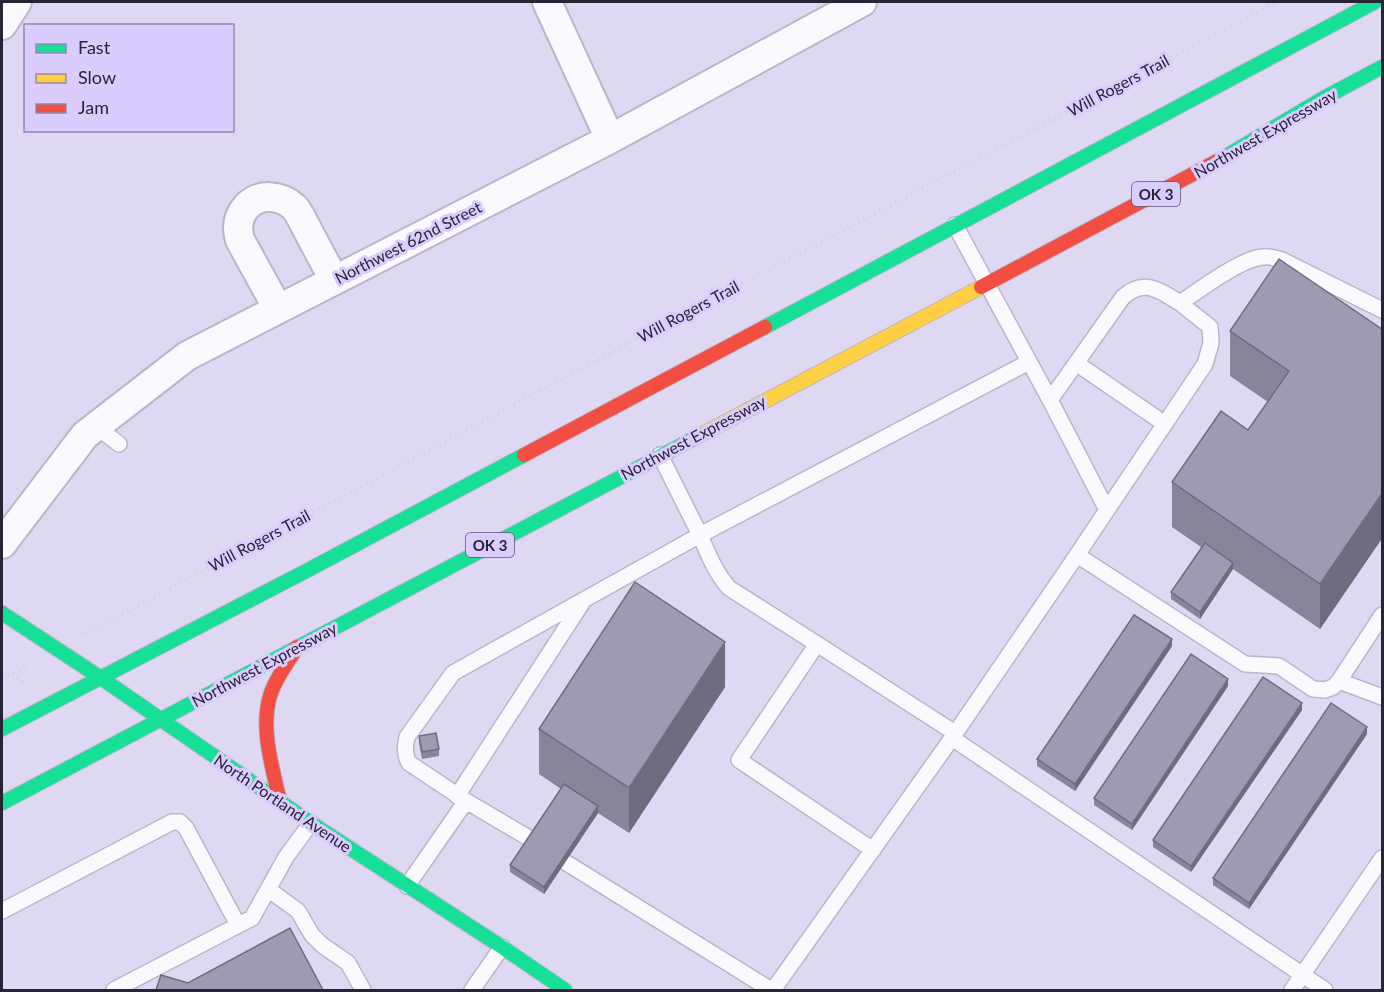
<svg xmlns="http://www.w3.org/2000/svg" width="1384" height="992" font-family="Lato,sans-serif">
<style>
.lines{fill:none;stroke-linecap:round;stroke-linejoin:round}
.lane-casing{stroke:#bbb5cb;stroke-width:18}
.street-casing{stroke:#bbb5cb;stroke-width:32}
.fast-casing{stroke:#bbb5cb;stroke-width:16}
.slow-casing{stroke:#bbb5cb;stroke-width:16}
.jam-casing{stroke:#bbb5cb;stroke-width:16}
.path{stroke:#d5d3db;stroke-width:4;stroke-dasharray:1.5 4.5;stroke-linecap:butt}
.lane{stroke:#faf9fd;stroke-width:15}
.street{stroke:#faf9fd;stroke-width:28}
.fast{stroke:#16e098;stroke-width:14}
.slow{stroke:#ffcf43;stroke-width:14}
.jam{stroke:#f24e42;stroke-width:14}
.wall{fill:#878599}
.shaded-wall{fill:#6e6c7d}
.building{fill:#9d9bb2;stroke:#6e6c7d;stroke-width:1.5}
.labels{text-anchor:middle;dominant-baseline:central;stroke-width:6;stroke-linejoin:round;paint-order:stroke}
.shield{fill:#dacdfe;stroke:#5e5672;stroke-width:1.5}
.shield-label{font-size:15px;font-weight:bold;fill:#292336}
.street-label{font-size:16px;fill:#292336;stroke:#dacdfe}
</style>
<rect width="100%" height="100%" fill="#dfd8f3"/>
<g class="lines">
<g class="lane-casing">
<path id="lane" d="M955,225L1050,400L1107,510L1077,555L1245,664L1279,666L1313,689L1325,690L1333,687L1339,681L1382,697
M1076,363L1165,424
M1050,400L1123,297C1144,278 1159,290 1180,303C1199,290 1242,258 1263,257C1270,256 1275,258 1282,260L1382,310
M96,426L119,444
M1107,510L1205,364L1211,343L1210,327L1180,303
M817,644L955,733
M1339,681L1382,615
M952,738L1325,990
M457,796L582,603
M466,801L532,840
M873,850L739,760L817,644L729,588C715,572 708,554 700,535L1029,362
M565,862L771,990
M407,886L466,801L409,763C404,754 405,747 407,737L453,673L700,535L660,455
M268,889L298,911L312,935L322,945L348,963L363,990
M2,911L172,822H180L186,828L238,925
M114,990L252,918L286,857L311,823
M472,990L502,947
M773,990L952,738L1077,555
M1292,990L1382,858"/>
</g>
<g class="street-casing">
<path id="street" d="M547,2L610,139
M2,25L17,2
M278,309L240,240C236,227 238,216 247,206C260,193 281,195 294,207C299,212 302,220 306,227C315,245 325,262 334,280
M2,544L85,435L187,356L610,139L862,2"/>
</g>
<g class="fast-casing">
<path id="fast" d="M1223,158L1322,99L1382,67
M765,327L1375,2
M2,613L101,678L311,823L502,947L565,990
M2,729L310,569L524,455
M2,803L693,439"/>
</g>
<g class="slow-casing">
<path id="slow" d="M693,439L981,287"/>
</g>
<g class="jam-casing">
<path id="jam" d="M981,287L1223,158
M524,455L765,327
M280,802C273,769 260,730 270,696C275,678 288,663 297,647"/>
</g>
<path class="path" d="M85,634L678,317L1277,2
M12,674L24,683
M2,677L12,674L28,665"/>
<use href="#lane" class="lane"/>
<use href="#street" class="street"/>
<use href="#fast" class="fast"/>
<use href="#slow" class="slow"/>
<use href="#jam" class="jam"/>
</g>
<path class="wall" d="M1383,330V537L1320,629L1233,569L1200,619L1171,599V592L1201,547L1172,527V482L1248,430L1268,402L1230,376V331Z
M1172,646L1075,791L1037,766V759Z
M1228,686L1132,830L1094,805V798Z
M725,687L629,833L598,813L544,894L510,872V865L561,789L539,774V729Z
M1302,710L1191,872L1153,847V840Z
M1367,734L1249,909L1213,885V878Z
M419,736L439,749V756L422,759L419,743Z"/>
<path class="shaded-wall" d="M1383,492V537L1320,629V584Z
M1233,563V569L1200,619V612Z
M1172,639V646L1075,791V784Z
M725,642V687L629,833V788Z
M1228,679V686L1132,830V824Z
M1302,703V710L1191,872V866Z
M1367,727V734L1249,909V903Z
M598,806V813L544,894V887Z"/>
<path class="building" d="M1279,259L1383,330V492L1320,584L1172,482L1221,411L1248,430L1289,371L1230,331Z
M1205,543L1233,563L1200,612L1171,592Z
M635,582L725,642L629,788L539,729Z
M1134,615L1172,639L1075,784L1037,759Z
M1191,654L1228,679L1132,824L1094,798Z
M1263,677L1302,703L1191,866L1153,840Z
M1331,703L1367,727L1249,903L1213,878Z
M436,733L439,749L422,752L419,736Z
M564,784L598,806L544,887L510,865Z
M290,928L323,990H156L161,975L188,983Z"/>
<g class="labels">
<g class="shield">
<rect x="1132" y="182" width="48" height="24" rx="4.5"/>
<rect x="466" y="533" width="48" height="24" rx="4.5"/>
</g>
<g class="shield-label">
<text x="1156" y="194">OK 3</text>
<text x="490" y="545">OK 3</text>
</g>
<g class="street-label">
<text transform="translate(1118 85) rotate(-28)">Will Rogers Trail</text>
<text transform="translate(1265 133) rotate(-30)">Northwest Expressway</text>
<text transform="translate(408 242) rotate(-27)">Northwest 62nd Street</text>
<text transform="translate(688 311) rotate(-28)">Will Rogers Trail</text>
<text transform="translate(693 437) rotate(-28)">Northwest Expressway</text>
<text transform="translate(259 540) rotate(-28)">Will Rogers Trail</text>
<text transform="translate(264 664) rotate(-28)">Northwest Expressway</text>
<text transform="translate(283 803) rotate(34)">North Portland Avenue</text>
</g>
</g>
<rect width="1384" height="992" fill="none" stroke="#292336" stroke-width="6"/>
<rect x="24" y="24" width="210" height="108" fill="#dacdfe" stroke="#9389ae" stroke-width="1.5"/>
<rect x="36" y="44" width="30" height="9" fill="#16e098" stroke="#9389ae" stroke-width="1.5"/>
<text x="78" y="54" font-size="18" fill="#292336">Fast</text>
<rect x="36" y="74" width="30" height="9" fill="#ffcf43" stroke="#9389ae" stroke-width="1.5"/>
<text x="78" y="84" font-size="18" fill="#292336">Slow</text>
<rect x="36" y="104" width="30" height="9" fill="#f24e42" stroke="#9389ae" stroke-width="1.5"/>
<text x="78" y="114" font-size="18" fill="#292336">Jam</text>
</svg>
